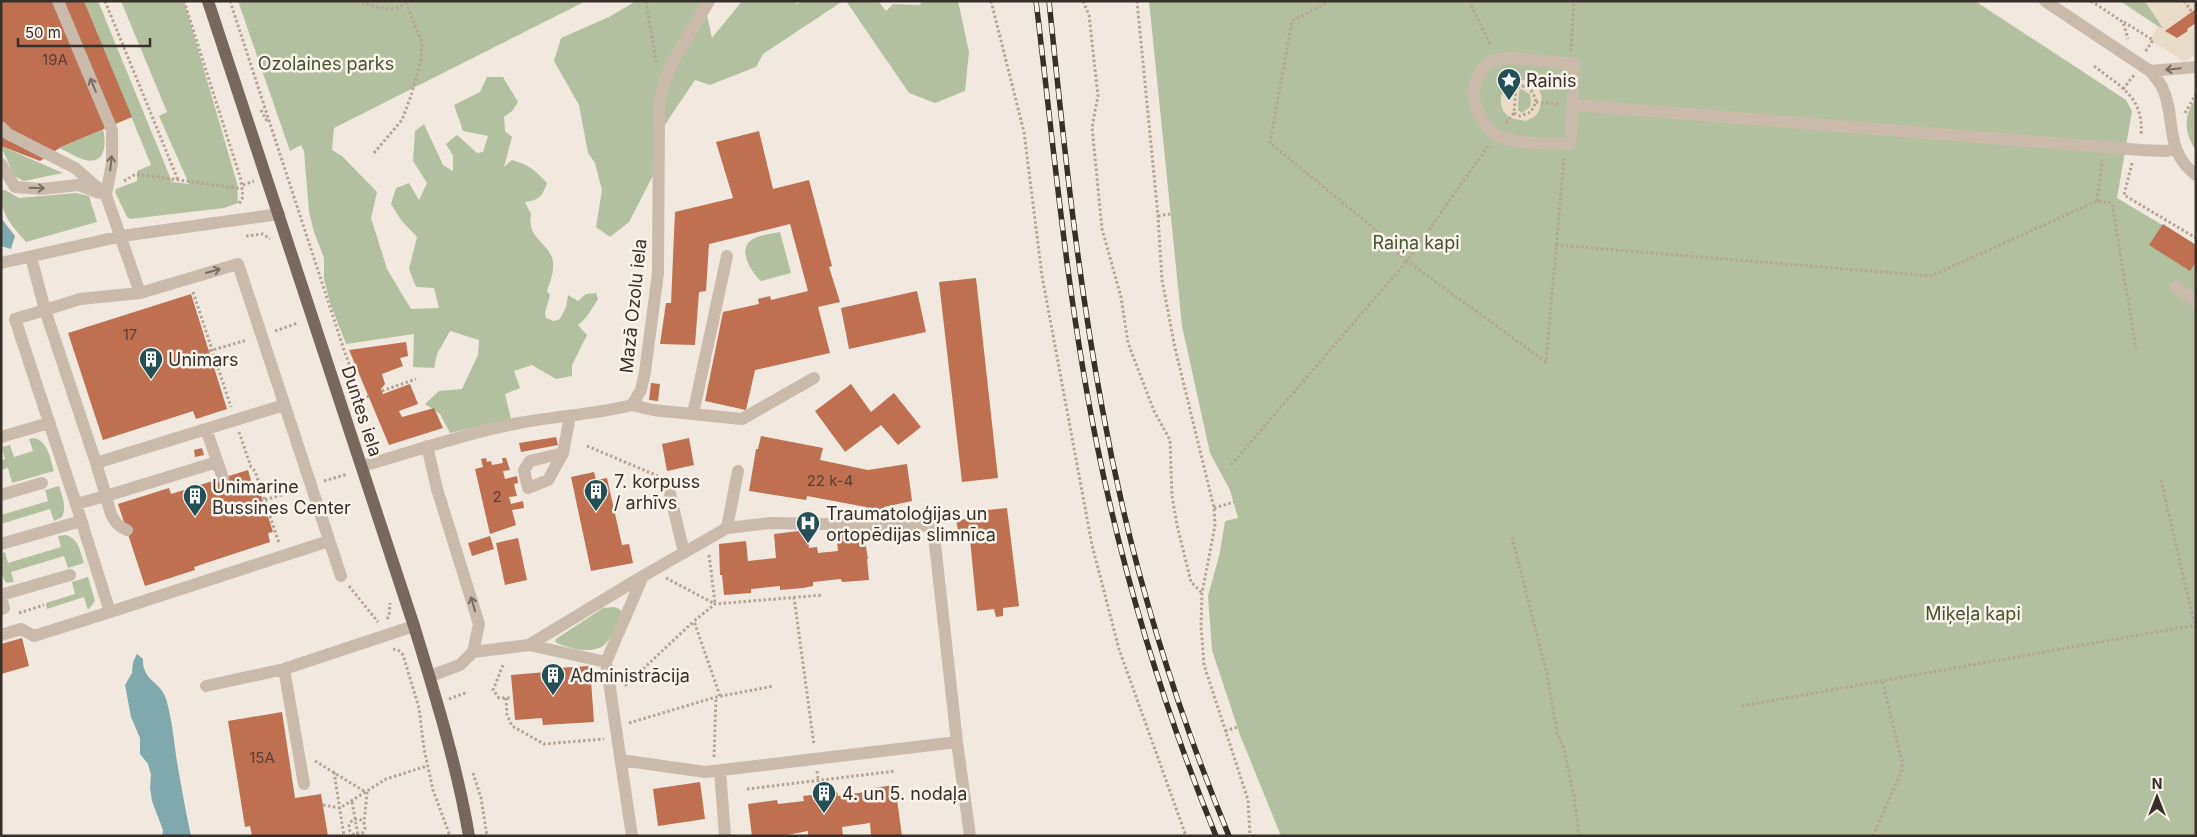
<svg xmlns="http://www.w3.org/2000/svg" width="2197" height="837" font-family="Inter,sans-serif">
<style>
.green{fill:#b3c09f}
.plaza{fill:#e8dbc7;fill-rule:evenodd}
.water{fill:#7fa9ad}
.building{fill:#be7050}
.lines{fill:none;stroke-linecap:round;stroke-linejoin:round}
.path{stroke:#b5a495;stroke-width:3;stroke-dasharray:2.5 2.5;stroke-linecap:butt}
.minor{stroke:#c9baab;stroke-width:12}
.major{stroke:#78675c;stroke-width:12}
.rail-casing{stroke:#372f2a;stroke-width:5.5}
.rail{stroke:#f9f3eb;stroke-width:4;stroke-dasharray:11;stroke-linecap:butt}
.oneway{stroke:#796e64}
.labels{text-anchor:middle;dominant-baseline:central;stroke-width:5;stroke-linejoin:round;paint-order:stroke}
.number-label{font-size:15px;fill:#593f34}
.park-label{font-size:18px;fill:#45542f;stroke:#f9f3eb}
.poi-label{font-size:18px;fill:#372f2a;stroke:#f9f3eb;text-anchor:start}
.street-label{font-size:18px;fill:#372f2a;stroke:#f9f3eb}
</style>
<rect width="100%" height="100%" fill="#f1e9df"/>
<path class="green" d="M84,1H98L172,182L189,184L159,116L167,112L121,1H184L237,183L238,203L224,208L130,219L127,217L115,192L116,189L137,181V171L151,165Z
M238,1H586L334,128L332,150L342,156L377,192L371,218L387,269L411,309L439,308L434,288L416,287L409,269L417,237L401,220L391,204L396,188L409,183L419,200L427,183L413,161L415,131L424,124L443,165L453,171V156L446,144L457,135L477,153L483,152L488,136L463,131L454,105L480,92L487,77H503L518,102L512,111L504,117L505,131L512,137L504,167L512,160C527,164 537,171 547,183C542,197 539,200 525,202L531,214C526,240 552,244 553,263C554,273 550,282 547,291L550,295L545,313L546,318L554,321L560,319L566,307L568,295L578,301L586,294L596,293L598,299C590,311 590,315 578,325L587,335L572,365V376L556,379L532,365L514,371L520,388L505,394L511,419L450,433L440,414L425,404L439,391L462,389L478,355L479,340L450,331L437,354L434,368L413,367L414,334L346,344L330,303L324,279V258L314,232L309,212L304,151L301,145L290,151Z
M636,1H704L712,38L742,1H796V4L803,1H843L763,54L756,67L710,85L695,80L662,129L663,156L629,222L610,237L596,227L602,190L595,163L588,153L579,105L554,61L561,38L609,17Z
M846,1H878L886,11L893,4L920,5L922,1H958L969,52L965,91L935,103L909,93Z
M1149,1H1975L2126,100L2132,111L2117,198L2196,245V836H1281L1240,735L1212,650L1208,596L1220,552L1225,521L1238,518L1230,490L1210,453L1182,326Z
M2120,1H2145L2165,31Z
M2196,98V151C2184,132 2183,116 2196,98Z
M103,129C106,142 107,165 85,160C77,158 68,152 59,148Z
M1,146L63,173L24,181L14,176Z
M1,190H5L19,198L76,193L89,196L97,222L26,242C10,223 1,216 1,190Z
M780,232L791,273L761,281C752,273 739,253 749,242C756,235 771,234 780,232Z
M33,438C48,440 50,458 54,471L12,483L8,468L1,470V461L5,459L2,447L10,445L14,457L33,451L29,439Z
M59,486C62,496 67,506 62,517L54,521L50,509L1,524V515L48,501L45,490Z
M66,535C79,539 80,551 84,563L68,568L64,556L11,572L14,582L7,583C0,577 1,563 1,553L5,552L8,563L61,547L58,536Z
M88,577L95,601L88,610L84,597L47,609L46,603L75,594L72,582Z
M614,607L620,609L623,615C618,623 613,634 607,642C596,656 569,649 555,642L556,639L603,608Z"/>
<path class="plaza" d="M2145,1H2196V9L2166,31L2177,38L2188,32L2187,29L2196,23V54L2185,62L2150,40L2158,26L2164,29Z
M1517,80H1524L1533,83L1539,89L1542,98L1539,111L1535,116L1526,121L1510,118L1503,111L1501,104V97L1505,87ZM1521,89L1530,94L1531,103L1530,107L1522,113L1518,110L1519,91Z"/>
<path class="water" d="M1,218L15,236L11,249L1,246Z
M137,654L143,659C142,681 161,681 166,699C173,722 174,745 178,768C182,790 186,813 191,836H162L163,830L152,801L150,788L151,775L148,764L140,754V738L131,717L125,685L132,673L133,662Z"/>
<path class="building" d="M1,1H84L132,117L61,147L40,161L1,146Z
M2196,9V23L2187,29L2188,31L2177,38L2165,31Z
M759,131L773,189L809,180L832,266L829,267L840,302L818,307L830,353L755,370L746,410L705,401L723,312L759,304L758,299L770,296L771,300L808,291L790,224L709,244L706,291L699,292L695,345L660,344L666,303H671L675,212L733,198L716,142Z
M2163,224L2196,245V262L2190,271L2149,245Z
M976,278L998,478L962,482L939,282Z
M917,291L926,332L849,349L841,308Z
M191,294L227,409L196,419L193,411L103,440L68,333Z
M406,342L408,356L400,358L403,366L382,374L385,384L381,389L383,394L410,384L418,404L399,411L402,417L434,408L443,428L389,445L349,350Z
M651,383L660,384L658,401L649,400Z
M851,384L871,412L894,393L921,427L898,445L881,425L845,452L815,411Z
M761,436L823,448L820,460L868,470L907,464L912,501L884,507L885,512L869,516L866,507L807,496L806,500L749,491L756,449H758Z
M556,437L558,445L521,452L519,443Z
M689,438L694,465L667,471L662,444Z
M202,448L204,455L195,457L194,450Z
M486,458L487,462L491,461L492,465L503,463L502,458H506L510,470L503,471L505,479L517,476L518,483L514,484L517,496L509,497L511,504L523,501L524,508L512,510L516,525L490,534L475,469L483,467L481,459Z
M248,470L255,494L260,492L273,532L268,533L270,542L194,567L195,570L145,586L118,504L169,488L171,494Z
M594,472L596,480L607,478L622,545L629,544L633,563L591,571L571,477Z
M1007,508L1019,606L1003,608V616L996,617L994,609L977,611L969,529L958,530L956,520L968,519V512Z
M863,528L868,559H867L869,580L842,582L841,579L813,582V586L803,588L780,590V586L751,589V593L724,595L722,575H720L719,544L746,541L748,561L776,558L774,534L807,530L811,531L812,539L808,540L809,548L817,547L818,553L838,551L836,531Z
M490,536L494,549L472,556L468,543Z
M518,538L527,580L505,585L496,543Z
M22,638L29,666L1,674V644Z
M590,666L594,722L543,725L542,718L515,720L511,675L557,671V668Z
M282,712L295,798L321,794L328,836H252L250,826L245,827L228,721Z
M700,782L705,819L658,826L653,789Z
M895,785L902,836H871L870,823L842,827L843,836H808V831L781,836H752L748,804L777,800L778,804L804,801L803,796L837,792L838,796L865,792V789Z"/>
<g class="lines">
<path class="path" d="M105,1L178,180
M184,1L241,180L243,197L239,204
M230,1L344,350L362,399L363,419
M357,1C374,6 394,15 409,1
M646,1L656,62
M991,1L1024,132L1042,276L1092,545L1119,649L1186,836
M1083,1L1089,15L1098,96L1092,127L1102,229L1121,297L1128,343L1154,411L1170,440L1172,496L1177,525L1191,582L1202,593
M1137,1L1158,216L1162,280L1175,348L1214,508L1215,526L1202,593L1201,626L1204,665L1248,800L1250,836
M1469,1L1491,46
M2091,1L2123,22L2128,39
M2184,1L2192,12
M2124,22L2153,40L2145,52
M1571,51L1574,1
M2094,66C2122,88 2144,97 2141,136
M2123,89L2134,75
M1536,102L1558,104
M261,110L268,123
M1514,113L1520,116L1531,112L1536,102C1534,93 1531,88 1522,86L1516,88
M2185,113L2196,94
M1506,123L1514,113L1516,88L1507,72
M1488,146L1407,261L1546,362L1564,158
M374,153L402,120L411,96L421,60L422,42L405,1
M2132,163L2124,195L2196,238
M124,181L136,174L243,189
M243,185L254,181
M2097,201L2102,160
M1158,216L1170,214
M246,236L263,234L270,239
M1556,245L1931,276L2097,201L2112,203L2136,349
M193,292L231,407
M631,306L640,308
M275,331L298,323
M209,351L247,340
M382,391L416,379
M362,399L369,396
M239,432L251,467L255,471L279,543
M587,446L658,476
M1231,465L1407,261L1376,230L1270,143L1292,21L1330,1
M2161,480L2196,631
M324,481L348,474
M265,500L297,490
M1214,508L1234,502
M1512,537L1547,674L1557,732L1564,749L1574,796L1579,836
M709,555L715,603
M666,578L715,604
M349,586L378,622
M794,597L814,745
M19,613L44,605
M387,619L389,616L390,603
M393,649L398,650L403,655L419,708L424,749L433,790L450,836
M503,665L493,690L499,698H510
M625,686L694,621
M720,696L694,621L715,604L823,595
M506,698L507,715L512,726L544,744L604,739
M449,699L468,692
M1742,706L2195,625
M629,723L716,697L774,686
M1225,731L1238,727
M714,757L716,697
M315,761L367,793L364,823
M817,771L820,794
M334,772L344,836
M473,773L481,798L487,836
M747,789L896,771
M352,802L358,835
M323,805L340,808L386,779L427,766
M349 827a8 8 0 1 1 16 0a8 8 0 1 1-16 0Z
M1873,836L1902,770V761L1882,680"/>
<path class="minor" d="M58,1L112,130V163L106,195
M2045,1L2150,71C2154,76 2159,81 2162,87C2177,118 2163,150 2196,175
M1511,58L1574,64L1571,140L1569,144C1549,143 1513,145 1497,135C1472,120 1464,78 1492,61C1497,58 1505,59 1511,58Z
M2150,71L2196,67
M1574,105L2141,150L2167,151L2175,149
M1,127L8,134L75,168L106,195L140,293L80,299L45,310L96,463
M1,164L15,187L42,189L78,185L99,193
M31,257L45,310L15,319L76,504L106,496L96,463L284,405
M1,263L122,236L279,214
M2176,287L2196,301
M140,293L238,264L341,576
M632,405L653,410L742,419L814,378
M693,414L727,256
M206,429L223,478
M1,437L49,423
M427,446L437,489L479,624L473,652L460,665L430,676
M563,453L548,480L528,488L524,470L530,461L563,453L570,416
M362,466C413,452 462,434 514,424C553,416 593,415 632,405L641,390L645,372L658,273L659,109L661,92L671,65L709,1
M668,485L684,553
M1,495L42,483
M76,504L110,612L329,541
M727,528L770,523L933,526L957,742L970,836
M127,530C111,524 110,510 106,496L217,462
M1,544L81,521
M643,576L727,528L738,471
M1,595L70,575
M1,597L4,608L1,609
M1,635L21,629L34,636L110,612
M529,645L606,662L632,836
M473,652L529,645L643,576L606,662
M284,669L304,784
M206,686L284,669L414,626
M621,760L705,772L957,742
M720,771L725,836"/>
<path class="major" d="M208,1L414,626C435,695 457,765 469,836"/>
<g class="rail-casing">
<path id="rail" d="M1036,1C1054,149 1067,298 1097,445C1124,578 1164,709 1216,836
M1049,1C1063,137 1077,273 1102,407C1128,553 1172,698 1229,836"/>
</g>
<use href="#rail" class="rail"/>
</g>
<defs><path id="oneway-shaft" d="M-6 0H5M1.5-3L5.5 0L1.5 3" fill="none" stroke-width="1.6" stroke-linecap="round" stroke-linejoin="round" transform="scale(1.25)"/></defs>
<g class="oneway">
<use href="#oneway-shaft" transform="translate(2173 69) rotate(174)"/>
<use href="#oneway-shaft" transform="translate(93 85) rotate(-113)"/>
<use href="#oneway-shaft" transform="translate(111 163) rotate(-84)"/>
<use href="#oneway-shaft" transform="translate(37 188) rotate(2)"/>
<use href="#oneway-shaft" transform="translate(213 271) rotate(-16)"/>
<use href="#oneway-shaft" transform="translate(473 604) rotate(-107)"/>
</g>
<defs>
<g id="sight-pin" transform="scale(1.25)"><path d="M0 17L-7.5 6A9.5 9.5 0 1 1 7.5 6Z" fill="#225056" stroke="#f9f3eb"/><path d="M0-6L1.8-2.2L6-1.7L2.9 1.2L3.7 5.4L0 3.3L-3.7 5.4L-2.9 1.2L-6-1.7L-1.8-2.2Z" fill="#fff"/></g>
<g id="building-pin" transform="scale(1.25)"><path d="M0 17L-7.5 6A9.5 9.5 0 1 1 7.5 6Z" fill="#225056" stroke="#f9f3eb"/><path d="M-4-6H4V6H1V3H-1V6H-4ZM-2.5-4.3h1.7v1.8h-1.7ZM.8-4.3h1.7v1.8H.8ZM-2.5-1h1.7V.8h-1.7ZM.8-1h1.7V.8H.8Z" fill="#fff"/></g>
<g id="hospital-pin" transform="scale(1.25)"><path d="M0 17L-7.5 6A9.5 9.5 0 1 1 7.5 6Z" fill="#225056" stroke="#f9f3eb"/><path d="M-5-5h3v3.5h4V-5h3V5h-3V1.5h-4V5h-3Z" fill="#fff"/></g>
</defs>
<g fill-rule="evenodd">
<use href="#sight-pin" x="1509" y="80"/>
<use href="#building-pin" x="151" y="359"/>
<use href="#building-pin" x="596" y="491"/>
<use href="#building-pin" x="195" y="496"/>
<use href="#hospital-pin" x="808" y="523"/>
<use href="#building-pin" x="553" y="675"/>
<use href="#building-pin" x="824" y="793"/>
</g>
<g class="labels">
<g class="number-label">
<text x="55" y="59">19A</text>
<text x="130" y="334">17</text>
<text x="830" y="480">22 k-4</text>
<text x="497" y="496">2</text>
<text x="262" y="757">15A</text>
</g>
<g class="park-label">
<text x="326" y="63">Ozolaines parks</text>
<text x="1416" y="242">Raiņa kapi</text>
<text x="1973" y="613">Miķeļa kapi</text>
</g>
<g class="poi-label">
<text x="1526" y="80">Rainis</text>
<text x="168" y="359">Unimars</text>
<text x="614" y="481">7. korpuss<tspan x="614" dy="21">/ arhīvs</tspan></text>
<text x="212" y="486">Unimarine<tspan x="212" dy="21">Bussines Center</tspan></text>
<text x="826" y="513">Traumatoloģijas un<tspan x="826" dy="21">ortopēdijas slimnīca</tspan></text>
<text x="570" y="675">Administrācija</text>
<text x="842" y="793">4. un 5. nodaļa</text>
</g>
<g class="street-label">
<text transform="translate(633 306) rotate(-84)">Mazā Ozolu iela</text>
<text transform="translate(362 411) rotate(72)">Duntes iela</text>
</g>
</g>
<rect width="2197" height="837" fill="none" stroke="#372f2a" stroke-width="5"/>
<g transform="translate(2157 797)" stroke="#f9f3eb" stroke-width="4" paint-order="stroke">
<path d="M0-4L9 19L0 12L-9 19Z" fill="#372f2a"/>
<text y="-8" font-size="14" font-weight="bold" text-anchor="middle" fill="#372f2a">N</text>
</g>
<path d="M18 38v8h132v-8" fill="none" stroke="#372f2a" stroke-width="2.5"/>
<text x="25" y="38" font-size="15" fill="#372f2a" stroke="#f9f3eb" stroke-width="4" paint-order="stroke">50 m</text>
</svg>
